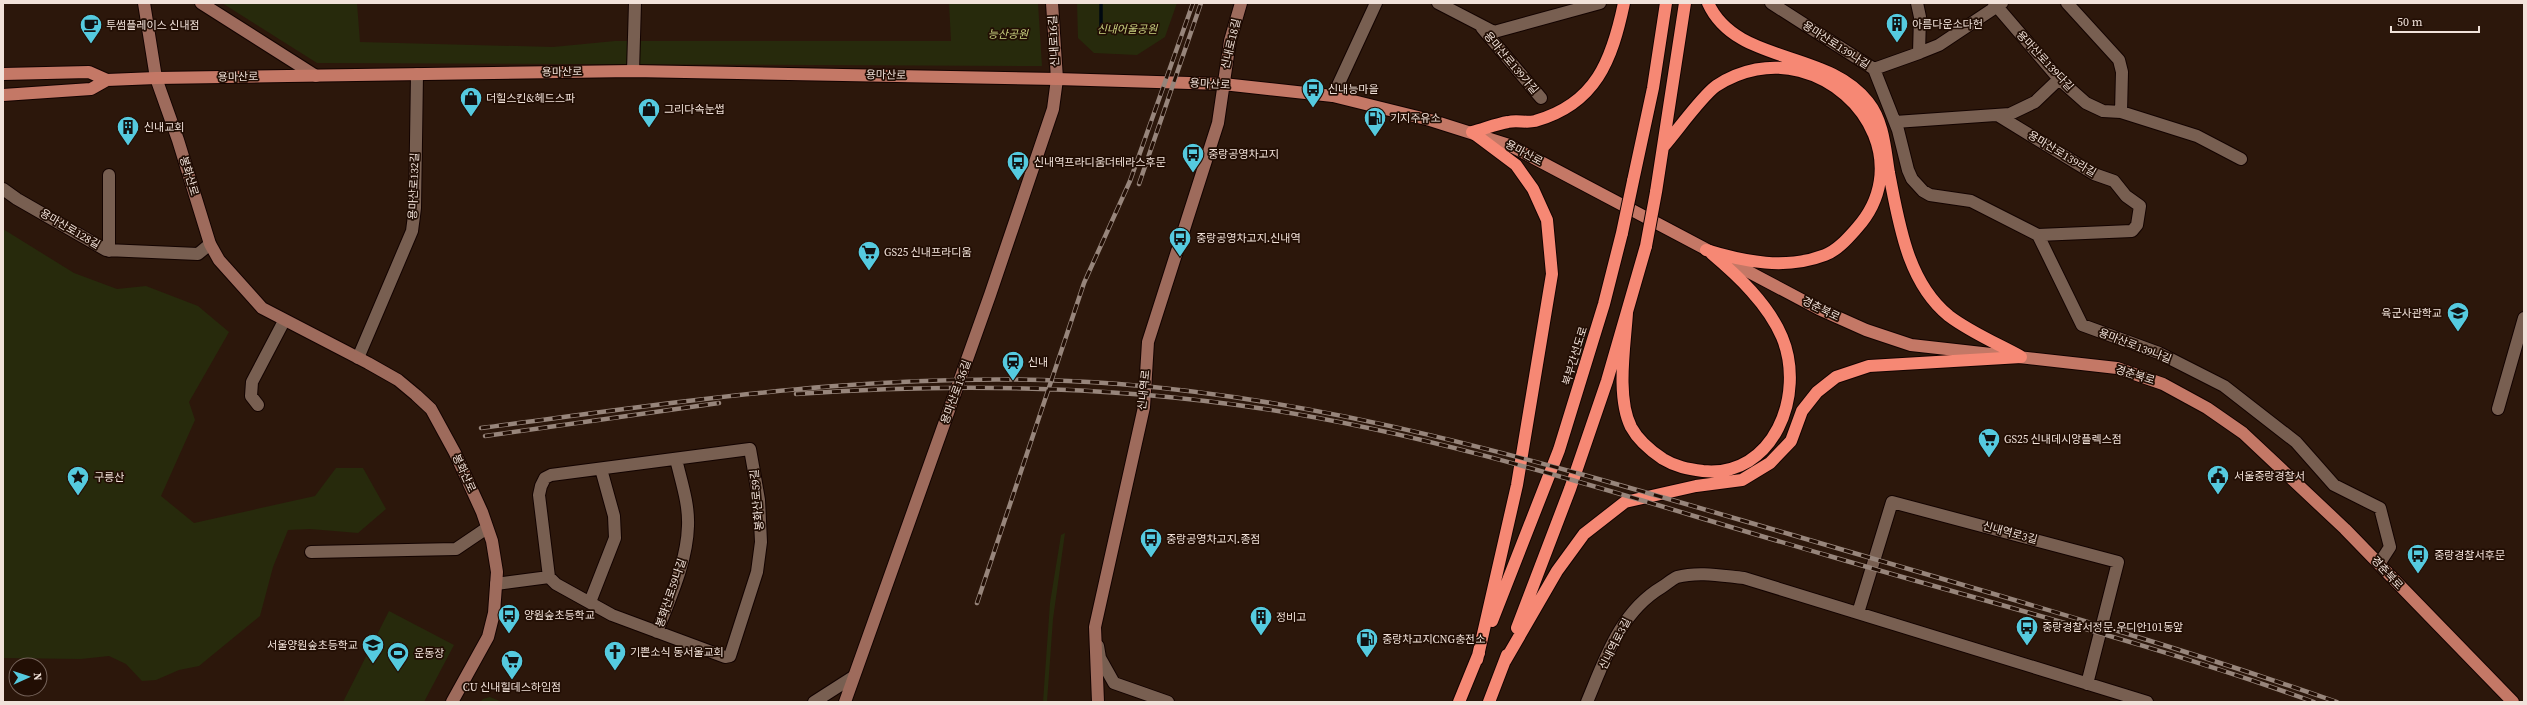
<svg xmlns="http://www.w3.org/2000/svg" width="2527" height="705" font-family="'Source Serif 4','Noto Sans KR',serif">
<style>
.green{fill:#272a0c}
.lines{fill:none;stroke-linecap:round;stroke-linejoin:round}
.stream{stroke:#000810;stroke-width:3.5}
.street-casing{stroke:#130300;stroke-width:14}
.secondary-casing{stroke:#130300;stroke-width:14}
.primary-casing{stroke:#130300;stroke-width:14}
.highway-casing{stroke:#130300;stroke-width:14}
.street{stroke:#785f51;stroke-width:12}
.secondary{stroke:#9e6b5c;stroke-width:12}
.primary{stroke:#c47866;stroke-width:12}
.highway{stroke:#f68874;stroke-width:12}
.rail-casing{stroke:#97857b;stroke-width:4.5}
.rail{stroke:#220e04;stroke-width:3;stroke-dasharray:9;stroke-linecap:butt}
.highway-bridge-casing{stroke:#130300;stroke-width:14;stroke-linecap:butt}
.highway-bridge{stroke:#f68874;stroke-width:12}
.labels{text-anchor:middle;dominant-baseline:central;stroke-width:3.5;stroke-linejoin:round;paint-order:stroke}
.poi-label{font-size:11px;fill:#f1e2da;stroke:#220e04;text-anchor:start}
.park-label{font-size:11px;font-style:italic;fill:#cad381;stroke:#220e04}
.street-label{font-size:11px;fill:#f1e2da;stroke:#220e04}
</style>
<rect width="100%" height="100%" fill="#2c170b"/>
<path class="green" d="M222,3H357L360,42L553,47L615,41H951L949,3H1038L1042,66L317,63Z
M1077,3H1177L1165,37L1137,55L1094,53L1078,38Z
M3,229L74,273L117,289L146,286L198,306L229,332L189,402L195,420L161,496L194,523L315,496L336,468H363L386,509L358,533L310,529L288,530L273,567L260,616L199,666L179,670L156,680L142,681L126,664L109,656L81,659L3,658Z
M1065,533L1053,619L1047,702H1043L1050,603L1061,535Z
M389,611L454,645L424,702H343Z
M490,697L502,702H480L483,699Z"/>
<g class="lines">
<path class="stream" d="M1101,3V33"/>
<g class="street-casing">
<path id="street" d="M1438,3L1494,32L1600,3
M1771,3L1874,69L1898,130L1908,170L1912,179L1923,191L1930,195L1971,201L2038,235L2082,325L2159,353L2224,386L2296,442L2334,485L2380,508L2390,547L2379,564
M1994,3L2059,79L2086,103L2103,111L2121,112L2197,136L2241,159
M2067,3L2119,60L2122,72L2121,112
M1482,28L1541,98
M1919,53L1939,45L2002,3
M1874,69L1919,53L1920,17L1917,3
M633,71L635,3
M1333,96L1376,3
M1999,116L2094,174L2114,181L2126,196L2140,206L2137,225L2132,231L2038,235
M1895,122L2010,114L2035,102L2059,79
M109,175V251
M3,189L17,199L106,250L198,254L210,244
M358,358L412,231L415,208L417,74
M258,405L251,396L252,382L284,321
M2498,409L2524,318
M311,552L456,549L487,528
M496,584L549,577L556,584L612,615L725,657L730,656L757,572L761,542L759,500L750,449L551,475L545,478L541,486L539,495L549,577
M590,602L615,538L614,516L601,469
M1858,613L1892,502L2118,562L2087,684
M657,632C670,598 687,562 688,526C689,503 681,481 676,459
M1098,646L1100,658L1114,683L1168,702
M814,702L853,677
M1587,702C1605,659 1620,612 1662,587C1667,584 1672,579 1677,577C1699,571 1723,576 1744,578L2147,702"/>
</g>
<g class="secondary-casing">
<path id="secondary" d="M144,3L156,78L178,140L210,244L219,260L262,308L368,363L398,380L416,395L431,409L455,453L482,512L492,541L497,572L494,613L488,637L452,702
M201,3L316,76
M845,702L990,295L1053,109L1057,79L1052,3
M1098,702L1095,627L1144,407L1148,342L1218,123L1230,41L1241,3"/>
</g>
<g class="primary-casing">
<path id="primary" d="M3,74L89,72L107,80
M3,95L91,89L107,80L156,78L633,71L1057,79L1223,84L1333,96L1430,120L1509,145L1819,309L1866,330L1911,345L2117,368L2163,384L2207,408L2243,433L2345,529L2513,702"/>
</g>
<g class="highway-casing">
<path id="highway" d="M1708,3C1736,65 1827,49 1868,102C1884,122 1885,149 1889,173C1899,223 1907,282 1949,316C1970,332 1996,343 2020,356
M1472,132L1516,165L1533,189L1547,220L1552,274L1517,485L1477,660
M1472,132C1484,129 1496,124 1508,122C1517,120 1526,123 1535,121C1596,104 1612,60 1624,3
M1664,146C1678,130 1701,97 1716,86C1740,70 1771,63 1800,71C1869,89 1909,170 1857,228C1848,238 1838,250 1825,255C1786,270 1745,262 1706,250
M1633,181L1653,88L1666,3
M1656,192L1685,3
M1627,313C1625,345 1616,397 1631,427C1638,440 1651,451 1663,459C1676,467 1688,469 1703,471C1774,478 1806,394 1782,337C1768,304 1738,276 1712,254
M1492,621L1559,450L1604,304L1622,233
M1517,628L1570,489L1607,381L1646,246
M1505,661L1557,571L1584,534L1625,502L1696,486L1742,480L1770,463L1791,441L1802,411L1817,392L1836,377L1869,366L2021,357
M1459,702L1479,653
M1489,702L1507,655"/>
</g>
<use href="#street" class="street"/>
<use href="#secondary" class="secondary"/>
<use href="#primary" class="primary"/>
<use href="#highway" class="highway"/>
<g class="rail-casing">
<path id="rail" d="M1139,184L1201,3
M796,394C953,383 1109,385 1265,409C1456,438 1641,502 1826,555C1989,603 2154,644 2314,702
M481,428C695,400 902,367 1119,384C1349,402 1568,470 1789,534C1972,588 2156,639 2337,702
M485,436L719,403
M977,603L1084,283L1130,181L1193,3"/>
</g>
<use href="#rail" class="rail"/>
<g class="highway-bridge-casing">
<path id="highway-bridge" d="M1622,233L1633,181
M1646,246L1656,192"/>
</g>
<use href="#highway-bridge" class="highway-bridge"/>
</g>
<defs>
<g id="building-pin" transform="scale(1.15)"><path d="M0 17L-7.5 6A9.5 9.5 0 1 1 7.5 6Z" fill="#55cadf" stroke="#220e04"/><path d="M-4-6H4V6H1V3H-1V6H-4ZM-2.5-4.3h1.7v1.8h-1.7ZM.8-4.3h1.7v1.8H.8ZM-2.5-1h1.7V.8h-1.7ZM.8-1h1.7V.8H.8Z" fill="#111"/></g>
<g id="cafe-pin" transform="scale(1.15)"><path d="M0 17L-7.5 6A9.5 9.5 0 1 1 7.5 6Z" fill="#55cadf" stroke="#220e04"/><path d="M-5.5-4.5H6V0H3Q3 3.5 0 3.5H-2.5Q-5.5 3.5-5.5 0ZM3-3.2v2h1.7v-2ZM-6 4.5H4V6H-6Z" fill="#111"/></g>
<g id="bus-pin" transform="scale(1.15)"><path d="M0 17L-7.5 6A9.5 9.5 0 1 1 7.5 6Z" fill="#55cadf" stroke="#220e04"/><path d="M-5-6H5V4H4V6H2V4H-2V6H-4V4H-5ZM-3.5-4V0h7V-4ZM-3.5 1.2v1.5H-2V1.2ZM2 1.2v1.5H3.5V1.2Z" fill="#111"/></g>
<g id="shop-pin" transform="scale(1.15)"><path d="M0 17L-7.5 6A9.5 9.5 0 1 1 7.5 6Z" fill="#55cadf" stroke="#220e04"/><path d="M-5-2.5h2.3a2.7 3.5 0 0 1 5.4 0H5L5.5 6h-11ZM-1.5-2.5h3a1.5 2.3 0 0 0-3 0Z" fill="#111"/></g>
<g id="fuel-pin" transform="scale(1.15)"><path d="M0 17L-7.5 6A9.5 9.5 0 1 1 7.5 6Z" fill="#55cadf" stroke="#220e04"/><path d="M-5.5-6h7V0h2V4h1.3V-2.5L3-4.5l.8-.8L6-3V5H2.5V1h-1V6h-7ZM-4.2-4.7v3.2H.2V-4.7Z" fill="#111"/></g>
<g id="supermarket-pin" transform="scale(1.15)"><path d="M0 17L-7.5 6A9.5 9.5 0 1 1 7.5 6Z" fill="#55cadf" stroke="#220e04"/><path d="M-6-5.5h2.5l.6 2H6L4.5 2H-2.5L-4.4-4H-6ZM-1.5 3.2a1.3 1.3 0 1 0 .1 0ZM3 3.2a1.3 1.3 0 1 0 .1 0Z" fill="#111"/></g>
<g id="university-pin" transform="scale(1.15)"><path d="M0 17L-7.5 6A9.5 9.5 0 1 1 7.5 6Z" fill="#55cadf" stroke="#220e04"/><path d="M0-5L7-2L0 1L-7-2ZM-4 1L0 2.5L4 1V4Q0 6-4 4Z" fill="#111"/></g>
<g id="station-pin" transform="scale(1.15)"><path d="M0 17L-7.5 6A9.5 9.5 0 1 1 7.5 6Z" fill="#55cadf" stroke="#220e04"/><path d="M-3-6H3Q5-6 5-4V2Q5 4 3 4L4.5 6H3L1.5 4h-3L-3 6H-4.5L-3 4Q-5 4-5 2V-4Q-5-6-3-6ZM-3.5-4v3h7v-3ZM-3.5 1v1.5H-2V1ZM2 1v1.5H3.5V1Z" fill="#111"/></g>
<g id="civic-pin" transform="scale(1.15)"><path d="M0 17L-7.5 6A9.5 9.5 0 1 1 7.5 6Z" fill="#55cadf" stroke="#220e04"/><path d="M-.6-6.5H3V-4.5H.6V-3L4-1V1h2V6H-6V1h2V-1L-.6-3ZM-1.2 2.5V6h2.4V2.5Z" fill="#111"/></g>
<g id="sight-pin" transform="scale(1.15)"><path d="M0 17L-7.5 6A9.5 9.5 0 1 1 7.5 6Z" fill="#55cadf" stroke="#220e04"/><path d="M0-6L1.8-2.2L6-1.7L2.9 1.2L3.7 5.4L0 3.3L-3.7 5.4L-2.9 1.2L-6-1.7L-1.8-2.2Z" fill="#111"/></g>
<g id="school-pin" transform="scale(1.15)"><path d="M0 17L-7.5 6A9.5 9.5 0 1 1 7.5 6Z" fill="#55cadf" stroke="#220e04"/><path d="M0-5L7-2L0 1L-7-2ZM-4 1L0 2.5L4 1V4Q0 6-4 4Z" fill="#111"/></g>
<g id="church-pin" transform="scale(1.15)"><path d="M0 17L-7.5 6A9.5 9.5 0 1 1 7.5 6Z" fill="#55cadf" stroke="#220e04"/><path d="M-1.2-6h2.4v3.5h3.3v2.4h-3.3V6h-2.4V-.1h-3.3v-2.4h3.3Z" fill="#111"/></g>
<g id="stadium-pin" transform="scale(1.15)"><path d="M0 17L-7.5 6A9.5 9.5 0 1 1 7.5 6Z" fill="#55cadf" stroke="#220e04"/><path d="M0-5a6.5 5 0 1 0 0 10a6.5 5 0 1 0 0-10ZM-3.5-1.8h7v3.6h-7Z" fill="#111"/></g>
</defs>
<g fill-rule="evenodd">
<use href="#building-pin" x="1897" y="24"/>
<use href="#cafe-pin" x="91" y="25"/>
<use href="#bus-pin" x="1313" y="89"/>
<use href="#shop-pin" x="471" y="98"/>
<use href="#shop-pin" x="649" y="109"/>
<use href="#fuel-pin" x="1375" y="118"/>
<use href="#building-pin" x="128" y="127"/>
<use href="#bus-pin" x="1193" y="154"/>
<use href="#bus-pin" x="1018" y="162"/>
<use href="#bus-pin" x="1180" y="238"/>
<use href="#supermarket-pin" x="869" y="252"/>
<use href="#university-pin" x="2458" y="313"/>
<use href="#station-pin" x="1013" y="362"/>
<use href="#supermarket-pin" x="1989" y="439"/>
<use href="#civic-pin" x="2218" y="476"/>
<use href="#sight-pin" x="78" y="477"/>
<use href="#bus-pin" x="1151" y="539"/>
<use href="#bus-pin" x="2418" y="555"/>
<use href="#bus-pin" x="509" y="615"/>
<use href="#building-pin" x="1261" y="617"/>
<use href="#bus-pin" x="2027" y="627"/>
<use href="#fuel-pin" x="1367" y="639"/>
<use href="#school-pin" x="373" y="645"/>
<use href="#church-pin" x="615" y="652"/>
<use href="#stadium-pin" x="398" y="653"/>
<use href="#supermarket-pin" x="512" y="661"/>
</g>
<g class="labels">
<g class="poi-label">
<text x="1912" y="24">아름다운소다헌</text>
<text x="106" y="25">투썸플레이스 신내점</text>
<text x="1328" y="89">신내능마을</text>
<text x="486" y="98">더힐스킨&amp;헤드스파</text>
<text x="664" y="109">그리다속눈썹</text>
<text x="1390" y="118">기지주유소</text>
<text x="144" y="127">신내교회</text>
<text x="1208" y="154">중랑공영차고지</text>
<text x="1034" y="162">신내역프라디움더테라스후문</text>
<text x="1196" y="238">중랑공영차고지.신내역</text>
<text x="884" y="252">GS25 신내프라디움</text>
<text x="2442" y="313" text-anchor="end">육군사관학교</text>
<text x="1028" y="362">신내</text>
<text x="2004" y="439">GS25 신내데시앙플렉스점</text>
<text x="2234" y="476">서울중랑경찰서</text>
<text x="94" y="477">구릉산</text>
<text x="1166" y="539">중랑공영차고지.종점</text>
<text x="2434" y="555">중랑경찰서후문</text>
<text x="524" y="615">양원숲초등학교</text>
<text x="1276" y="617">정비고</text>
<text x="2042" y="627">중랑경찰서정문.우디안101동앞</text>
<text x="1382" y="639">중랑차고지CNG충전소</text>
<text x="358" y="645" text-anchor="end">서울양원숲초등학교</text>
<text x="630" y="652">기쁜소식 동서울교회</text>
<text x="414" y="653">운동장</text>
<text x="512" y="687" text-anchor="middle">CU 신내힐데스하임점</text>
</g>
<g class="park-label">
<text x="1127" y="29">신내어울공원</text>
<text x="1008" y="34">능산공원</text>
</g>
<g class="street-label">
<text transform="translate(1054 41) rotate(-93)">신내로16길</text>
<text transform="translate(1231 44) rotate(-77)">신내로18길</text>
<text transform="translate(1836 45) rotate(33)">용마산로139나길</text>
<text transform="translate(2045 61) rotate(47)">용마산로139다길</text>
<text transform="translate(1511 63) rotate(50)">용마산로139가길</text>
<text transform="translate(562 72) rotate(-1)">용마산로</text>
<text transform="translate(886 75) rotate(1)">용마산로</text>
<text transform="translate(238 77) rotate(-1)">용마산로</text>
<text transform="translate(1210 84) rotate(3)">용마산로</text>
<text transform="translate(1524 153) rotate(28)">용마산로</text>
<text transform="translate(2062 154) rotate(31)">용마산로139라길</text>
<text transform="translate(189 176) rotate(73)">봉화산로</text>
<text transform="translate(414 186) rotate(-88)">용마산로132길</text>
<text transform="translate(70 229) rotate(30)">용마산로128길</text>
<text transform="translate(1821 309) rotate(26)">경춘북로</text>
<text transform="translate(2135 346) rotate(21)">용마산로139나길</text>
<text transform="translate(1575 356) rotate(-73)">북부간선도로</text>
<text transform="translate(2135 375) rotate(17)">경춘북로</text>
<text transform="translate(1144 390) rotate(-84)">신내역로</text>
<text transform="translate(956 392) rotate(-70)">용마산로136길</text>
<text transform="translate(464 473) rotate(65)">봉화산로</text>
<text transform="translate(757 500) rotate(-95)">봉화산로59길</text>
<text transform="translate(2010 533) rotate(15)">신내역로3길</text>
<text transform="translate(2387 573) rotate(47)">경춘북로</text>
<text transform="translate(671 593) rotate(-71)">봉화산로59나길</text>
<text transform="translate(1615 644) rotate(-63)">신내역로3길</text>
</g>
</g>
<rect width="2527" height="705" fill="none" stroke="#f1e2da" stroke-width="8"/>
<g transform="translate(28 677) rotate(87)"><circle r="19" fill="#220e04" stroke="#75635a"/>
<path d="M0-3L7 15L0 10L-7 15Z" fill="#55cadf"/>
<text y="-6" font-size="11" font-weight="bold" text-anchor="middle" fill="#f1e2da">N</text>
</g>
<path d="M2391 26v6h88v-6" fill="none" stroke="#f1e2da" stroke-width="2"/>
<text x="2397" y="26" font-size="12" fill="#f1e2da" stroke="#220e04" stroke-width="3" paint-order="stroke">50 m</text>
</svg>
